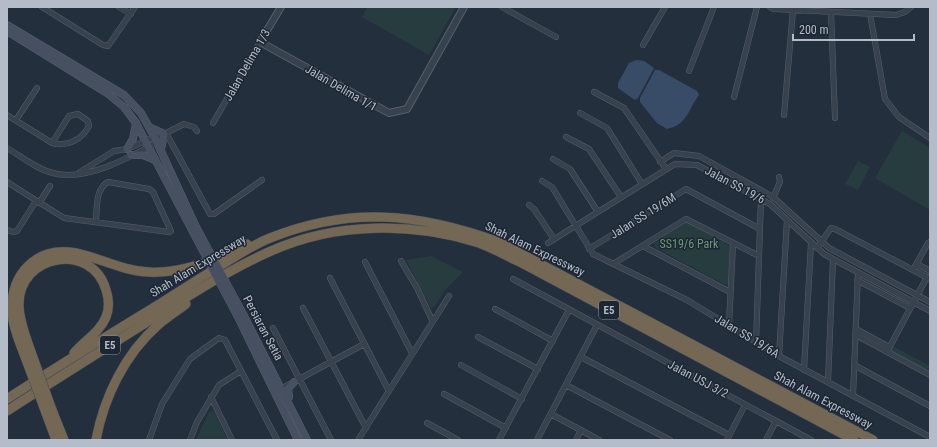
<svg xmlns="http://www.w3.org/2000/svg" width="937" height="447" font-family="'Roboto Condensed',sans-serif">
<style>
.green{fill:#263c3f}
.water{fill:#394c67}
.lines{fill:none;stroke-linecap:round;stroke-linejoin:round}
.minor-casing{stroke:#565f6c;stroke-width:6}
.tertiary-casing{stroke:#565f6c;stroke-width:8}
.secondary-casing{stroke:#565f6c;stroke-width:8}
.motorway-casing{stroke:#434c59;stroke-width:10}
.minor{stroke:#38414e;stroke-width:5}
.tertiary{stroke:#38414e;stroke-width:6}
.secondary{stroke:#465061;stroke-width:7}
.motorway{stroke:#746855;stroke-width:9}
.secondary-bridge-casing{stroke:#565f6c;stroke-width:8;stroke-linecap:butt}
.motorway-bridge-casing{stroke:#434c59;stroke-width:10;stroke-linecap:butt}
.secondary-bridge{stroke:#465061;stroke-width:7}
.motorway-bridge{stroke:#746855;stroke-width:9}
.labels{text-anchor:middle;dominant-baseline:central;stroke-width:3;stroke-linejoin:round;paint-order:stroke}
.shield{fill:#1d2633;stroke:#878f9c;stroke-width:1}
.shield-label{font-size:11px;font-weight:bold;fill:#b4bcc9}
.street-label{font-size:12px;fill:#b4bcc9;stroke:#1d2633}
.park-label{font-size:12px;fill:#6b9a76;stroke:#1d2633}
</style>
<rect width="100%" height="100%" fill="#242f3e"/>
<path class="green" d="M367,7H456L429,55L362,17Z
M902,131L930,148V210L875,178Z
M858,161L870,167L858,190L845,184Z
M687,221L730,246L728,284L725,285L655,247L654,243Z
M431,256L463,272L445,290L435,306L431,308L406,260Z
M893,346L930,366V372L890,351Z
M214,411L228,440H196L209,412Z"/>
<path class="water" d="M636,60L644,61L654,68L638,98L635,100L618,88V83L629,63Z
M655,70H659L697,91L699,95C688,110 687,125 667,129L657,123L640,102V98Z"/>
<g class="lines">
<g class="minor-casing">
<path id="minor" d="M42,7L103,45L108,46L135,7
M119,7L131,14
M502,7L556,37
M770,7L774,9L896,15L905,12L911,7
M831,12L835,118
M870,14L885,99L899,117L930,138
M643,45L665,7
M689,71L714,7
M594,92L624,108L666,169
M734,97L757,7
M580,113L607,128L642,184
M7,115L52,143C67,147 82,140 89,126L88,121L78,114L69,116L52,143
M784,115L793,10
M16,120L37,88
M213,123L260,42
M166,133L210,214H214L262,180
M164,134L184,124L194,127L197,131
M566,137L589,149L621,197
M7,148C21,156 36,169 53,173C85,182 129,158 157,142L159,136
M553,159L570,169L598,212
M660,162L674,153L699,156L773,197L829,248L930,302
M80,172L114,151L127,149L157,136
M542,181L552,187L593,254L687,300L779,356L930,437
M7,182L64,218L169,232L171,231L153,192L149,189L108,182C95,189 97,209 96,222
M773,198L780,182L779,177
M39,203L50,186
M529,205L534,209L554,239
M7,230L13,232L17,231L36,201
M548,243L675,164L697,165L770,204L824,254L930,311
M643,246L730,292
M817,248L831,228L835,229L930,279
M589,249L686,189L760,229
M401,261L417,288L432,320
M365,262L412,353
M613,264L686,219L759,256
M917,264L930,271
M913,270L928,243L930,242
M330,278L389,391
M513,279L811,440
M857,280L910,308
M303,308L366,428
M495,309L553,341
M729,325L733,243
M273,328L331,440
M856,329L889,347
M856,335L930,375
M478,337L538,369
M756,343L761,199
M887,352L927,277
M779,356L787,220
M581,357L729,435
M461,365L522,399
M854,365L930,406
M804,370L811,243
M828,382L833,259
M566,385L670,440
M279,390L364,344
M444,394L506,428
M853,396L858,272
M211,397L232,440
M551,414L599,440
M427,423L458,440
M149,440L162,404L190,359L219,338L225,340L277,440
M190,440L197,422L219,385L241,371
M358,440L449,296
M499,440L569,310
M537,440L597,325
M576,440L581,430
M727,440L745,405
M766,440L776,421"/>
</g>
<g class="tertiary-casing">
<path id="tertiary" d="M281,7L260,42L389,113L407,109L464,7"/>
</g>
<g class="secondary-casing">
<path id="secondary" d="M7,25L124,95L141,113L154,136L196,227
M7,31L107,93L124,107L136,123L192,230
M151,128L164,134L161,149
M127,149L133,139L136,123
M131,155H143L155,160
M244,316L307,440
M239,319L298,440
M289,397L288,389L294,382"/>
</g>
<g class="motorway-casing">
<path id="motorway" d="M31,352C26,337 19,321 19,305C18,254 92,241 106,290C109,299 110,307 106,317C100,332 84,341 74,353
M24,354C19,341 13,328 12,313C10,274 36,246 76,253C100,258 123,271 149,272C185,274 215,259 247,244
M7,399C58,366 109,335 161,303C183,289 205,275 228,261C241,253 255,244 270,238C350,206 419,213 499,242L873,440
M52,410L64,440
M7,411C56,379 106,348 155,317C192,294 232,268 271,251C336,222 412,222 479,243C493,248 506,256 520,262L854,440
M46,413L56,440
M96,440C104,397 125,354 158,325C167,317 177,311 186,304"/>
</g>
<use href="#minor" class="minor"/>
<use href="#tertiary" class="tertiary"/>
<use href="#secondary" class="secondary"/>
<use href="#motorway" class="motorway"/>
<g class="secondary-bridge-casing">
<path id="secondary-bridge" d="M196,227L244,316
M192,230L239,319"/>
</g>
<g class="motorway-bridge-casing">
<path id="motorway-bridge" d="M31,352L52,410
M24,354L46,413"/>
</g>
<use href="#secondary-bridge" class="secondary-bridge"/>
<use href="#motorway-bridge" class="motorway-bridge"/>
</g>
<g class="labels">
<g class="shield">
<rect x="599" y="301" width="20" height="18" rx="3"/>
<rect x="100" y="336" width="20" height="18" rx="3"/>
</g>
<g class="shield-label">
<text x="609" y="310">E5</text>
<text x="110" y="345">E5</text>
</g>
<g class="street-label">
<text transform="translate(247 65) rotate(-60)">Jalan Delima 1/3</text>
<text transform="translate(341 88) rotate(30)">Jalan Delima 1/1</text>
<text transform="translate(735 185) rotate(28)">Jalan SS 19/6</text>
<text transform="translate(643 216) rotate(-32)">Jalan SS 19/6M</text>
<text transform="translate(535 249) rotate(26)">Shah Alam Expressway</text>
<text transform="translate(198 266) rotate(-31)">Shah Alam Expressway</text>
<text transform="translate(263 328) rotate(62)">Persiaran Setia</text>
<text transform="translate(747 336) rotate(31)">Jalan SS 19/6A</text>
<text transform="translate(698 379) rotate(28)">Jalan USJ 3/2</text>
<text transform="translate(823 400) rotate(28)">Shah Alam Expressway</text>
</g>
<g class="park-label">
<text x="689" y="244">SS19/6 Park</text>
</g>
</g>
<rect width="937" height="447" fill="none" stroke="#b4bcc9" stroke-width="16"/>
<path d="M793 34v6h121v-6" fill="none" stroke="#b4bcc9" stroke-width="2"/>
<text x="799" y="34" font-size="12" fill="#b4bcc9" stroke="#1d2633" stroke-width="3" paint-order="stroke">200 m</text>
</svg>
